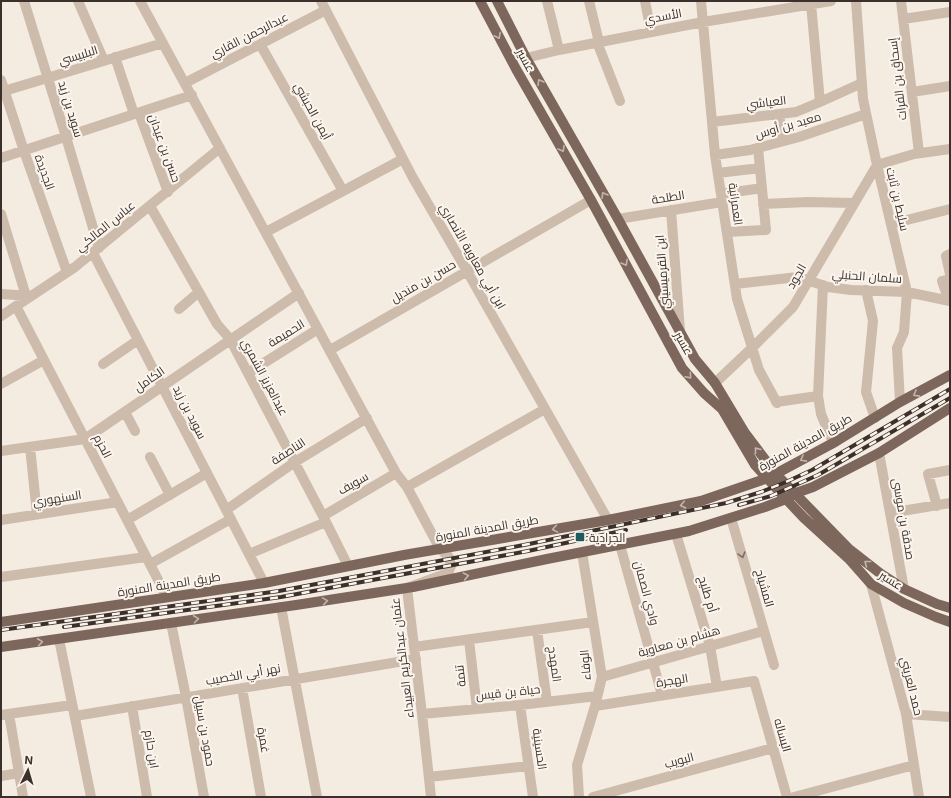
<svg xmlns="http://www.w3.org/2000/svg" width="951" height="798" font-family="Inter,Cairo,sans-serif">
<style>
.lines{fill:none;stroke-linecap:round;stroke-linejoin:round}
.minor{stroke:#cdbbac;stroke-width:10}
.primary{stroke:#7d675c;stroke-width:10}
.rail-casing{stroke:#3b302b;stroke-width:4}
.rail{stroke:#fbf5ee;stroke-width:2.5;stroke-dasharray:8;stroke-linecap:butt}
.oneway{stroke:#c2b5ac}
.oneway2{stroke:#7d6f65}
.poi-dot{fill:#1f5a5e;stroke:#fbf5ee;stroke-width:1.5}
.labels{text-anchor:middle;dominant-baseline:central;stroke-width:4;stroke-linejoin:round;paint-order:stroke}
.street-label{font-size:12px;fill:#3b302b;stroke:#fbf5ee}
.poi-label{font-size:12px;fill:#3b302b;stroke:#fbf5ee;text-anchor:start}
</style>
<rect width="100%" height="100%" fill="#f4ebe1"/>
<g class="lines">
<path class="minor" d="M24,1L66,137L99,248
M78,1L104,61
M140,1L396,473L407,487L440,549L449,557L451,566L448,573L407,588L422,714L431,797
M321,1L413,178L467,271L608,520
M547,1L559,50
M589,1L599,42
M645,1L651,32
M701,1L715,155L737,299L759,370L777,403
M856,1L863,99L877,165L907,292L904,332L897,348L900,402
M901,1L919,153
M903,19L950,12
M597,42L620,101
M260,44L343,191
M115,57L134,114
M526,58L559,50L703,22L831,1
M1,80L24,151L67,272
M185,83L326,10
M1,92L163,43
M912,92L950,86
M820,102L862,83
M139,113L168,192
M779,114L783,141
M712,122L796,112L820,102L811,4
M715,155L750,150L799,137L866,114
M1,158L192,95
M718,173L760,168
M721,194L762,188
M763,204L808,202L854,203
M150,206L217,324L230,339L326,522L348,566
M671,210L680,331
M1,214L26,296
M618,219L722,202
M891,224L950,209
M266,232L403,159
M727,232L766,230L758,148
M93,253L264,583
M950,254L946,256L950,274
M735,284L798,277L828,287L851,290L907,292L950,301
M823,285L818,396L821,414L830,436L835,442
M866,290L873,321L866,392L875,418
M1,294L31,296
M949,301L942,281L950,279
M16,306L167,597
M179,309L199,292
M1,316L75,267L220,148
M330,350L591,200
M103,364L138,340
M248,373L318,329
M715,383L752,348L793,307L877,165L914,154L950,149
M1,384L44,360
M776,402L818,396
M125,412L135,431
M30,447L37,514
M1,451L85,439L299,293
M879,453L904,589
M150,457L170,495
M407,487L545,409
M937,506L928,474L950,470
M226,510L295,462L367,418
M890,513L950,503
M323,516L396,473
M731,518L774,665
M1,520L118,502
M127,520L207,473
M676,534L710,646L717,687
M620,545L662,695
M249,554L326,522
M150,564L231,519
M1,577L146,557
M871,584L906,714L919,797
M281,607L317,797
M171,623L186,697L204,797
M537,630L547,702
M59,639L91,797
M469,640L477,709
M414,647L593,622
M602,677L763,631
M242,688L261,797
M520,705L533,797
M132,706L147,797
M595,706L754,681L787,797
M9,714L23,797
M422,714L520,705L597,696
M906,714L950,717
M1,715L72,705
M75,716L416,659
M1,776L19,773
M429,777L529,766
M579,797L577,765L595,706L602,677L582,552
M593,797L773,748
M794,797L914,765"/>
<path class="primary" d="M480,1L516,69L591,200L682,368L704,393L722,409L755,465L786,499L804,518L849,559L871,584L904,603L936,617L950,622
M497,1L526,58L618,219L695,359L715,383L745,433L776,474L849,549L881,574L904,589L937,604L950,608
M1,622L264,583L404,555L608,520L701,501L768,478L835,442L900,402L950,375
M1,647L296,605L413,587L547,559L689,531L765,507L786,499L796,493L813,487L879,453L950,408"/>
<g class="rail-casing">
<path id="rail" d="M739,505L771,496L818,475L950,398
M64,627L281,597L528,551L626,530
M1,630L279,591L529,544L726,503L761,492L786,482L812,470L950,389"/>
</g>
<use href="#rail" class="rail"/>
</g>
<defs><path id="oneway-chevron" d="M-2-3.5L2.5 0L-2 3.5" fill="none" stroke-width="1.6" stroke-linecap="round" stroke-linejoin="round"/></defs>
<g class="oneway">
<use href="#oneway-chevron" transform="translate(498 36) rotate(63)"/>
<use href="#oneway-chevron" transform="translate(540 82) rotate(-120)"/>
<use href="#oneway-chevron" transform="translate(562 149) rotate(60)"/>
<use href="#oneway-chevron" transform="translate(604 195) rotate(-120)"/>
<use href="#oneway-chevron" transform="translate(625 263) rotate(61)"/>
<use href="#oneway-chevron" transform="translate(689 376) rotate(49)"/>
<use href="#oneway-chevron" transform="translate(916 394) rotate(151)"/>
<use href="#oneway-chevron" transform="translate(757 450) rotate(-128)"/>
<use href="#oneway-chevron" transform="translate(803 459) rotate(152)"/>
<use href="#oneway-chevron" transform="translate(683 505) rotate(168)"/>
<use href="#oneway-chevron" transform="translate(555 529) rotate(170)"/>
<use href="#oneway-chevron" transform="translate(867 563) rotate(-142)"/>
<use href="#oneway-chevron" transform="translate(466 576) rotate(-12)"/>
<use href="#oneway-chevron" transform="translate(325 601) rotate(-9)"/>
<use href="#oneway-chevron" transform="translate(196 619) rotate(-8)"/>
<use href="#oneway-chevron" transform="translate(40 642) rotate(-8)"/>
</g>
<use class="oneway2" href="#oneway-chevron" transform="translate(742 555) rotate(74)"/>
<rect class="poi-dot" x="575" y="532" width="10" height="10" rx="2"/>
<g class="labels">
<g class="street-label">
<text transform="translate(663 16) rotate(-11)">الأسدي</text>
<text transform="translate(249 35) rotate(-27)">عبدالرحمن القاري</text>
<text transform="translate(78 55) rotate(-17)">البلبيسي</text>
<text transform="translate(526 60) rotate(62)">عسير</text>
<text transform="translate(897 79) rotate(-97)">إسحاق بن الفرات</text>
<text transform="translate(766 102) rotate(-7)">العياشي</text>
<text transform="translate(71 109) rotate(73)">سويد بن زيد</text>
<text transform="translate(313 111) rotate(61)">أيمن الحبشي</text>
<text transform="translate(788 125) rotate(-16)">معبد بن أوس</text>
<text transform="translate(165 148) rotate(70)">حسن بن عيدان</text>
<text transform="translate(45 172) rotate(70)">الجديدة</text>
<text transform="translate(668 197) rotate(-9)">الطلحة</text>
<text transform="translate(898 199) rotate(77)">سليط بن ثابت</text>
<text transform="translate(736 204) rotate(82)">العمرانية</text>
<text transform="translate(105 226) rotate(-39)">عباس المالكي</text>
<text transform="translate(473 256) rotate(60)">ابن أبي معاوية الأنصاري</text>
<text transform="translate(662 272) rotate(-94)">ابن القرميسيني</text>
<text transform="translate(796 276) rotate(-60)">الجود</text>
<text transform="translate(867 276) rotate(4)">سلمان الحنبلي</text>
<text transform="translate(423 281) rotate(-30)">حسن بن منديل</text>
<text transform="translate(286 333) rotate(-32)">الحميمة</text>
<text transform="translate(684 343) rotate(61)">عسير</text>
<text transform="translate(265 377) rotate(62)">عبدالعزيز الشمري</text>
<text transform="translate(149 379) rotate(-35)">الكامل</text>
<text transform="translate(190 412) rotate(63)">سويد بن زيد</text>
<text transform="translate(805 442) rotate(-29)">طريق المدينة المنورة</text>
<text transform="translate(103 446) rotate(63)">الحزم</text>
<text transform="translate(288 451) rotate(-33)">الناصفة</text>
<text transform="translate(353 483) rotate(-30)">سويف</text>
<text transform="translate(57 498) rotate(-9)">السنهوري</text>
<text transform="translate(904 519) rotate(80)">صدقة بن موسى</text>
<text transform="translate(487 528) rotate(-10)">طريق المدينة المنورة</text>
<text transform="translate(891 580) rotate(32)">عسير</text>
<text transform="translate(169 584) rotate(-9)">طريق المدينة المنورة</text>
<text transform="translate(765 588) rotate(74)">المشياح</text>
<text transform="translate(647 593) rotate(75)">وادي الصمان</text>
<text transform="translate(708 594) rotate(73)">أم طليح</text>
<text transform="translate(679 641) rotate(-16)">هشام بن معاوية</text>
<text transform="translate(402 658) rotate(-97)">عثمان عبدالكريم العبيداء</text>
<text transform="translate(555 664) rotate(82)">المهدج</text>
<text transform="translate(585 665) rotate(-95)">الوفاء</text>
<text transform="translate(243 674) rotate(-10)">نهر أبي الخصيب</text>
<text transform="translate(460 676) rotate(-97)">تنمة</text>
<text transform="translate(672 680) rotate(-9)">الهجرة</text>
<text transform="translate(912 686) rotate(76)">حمد العريني</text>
<text transform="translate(508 692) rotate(-6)">حياة بن قيس</text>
<text transform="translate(205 731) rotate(80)">حمود بن سبيل</text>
<text transform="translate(783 735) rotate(74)">البساله</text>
<text transform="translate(264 740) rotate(80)">غمرة</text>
<text transform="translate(152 749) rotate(81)">ابن حازم</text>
<text transform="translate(540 749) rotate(82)">الحسينية</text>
<text transform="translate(679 760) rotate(-15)">البويب</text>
</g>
<g class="poi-label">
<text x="589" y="537">الجرادية</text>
</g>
</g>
<rect width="951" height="798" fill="none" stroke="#3b302b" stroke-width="4"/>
<g transform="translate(28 770) rotate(5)" stroke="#fbf5ee" stroke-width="3" paint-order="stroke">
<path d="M0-3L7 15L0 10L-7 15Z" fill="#3b302b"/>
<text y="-6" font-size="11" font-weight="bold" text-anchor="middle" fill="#3b302b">N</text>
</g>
</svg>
